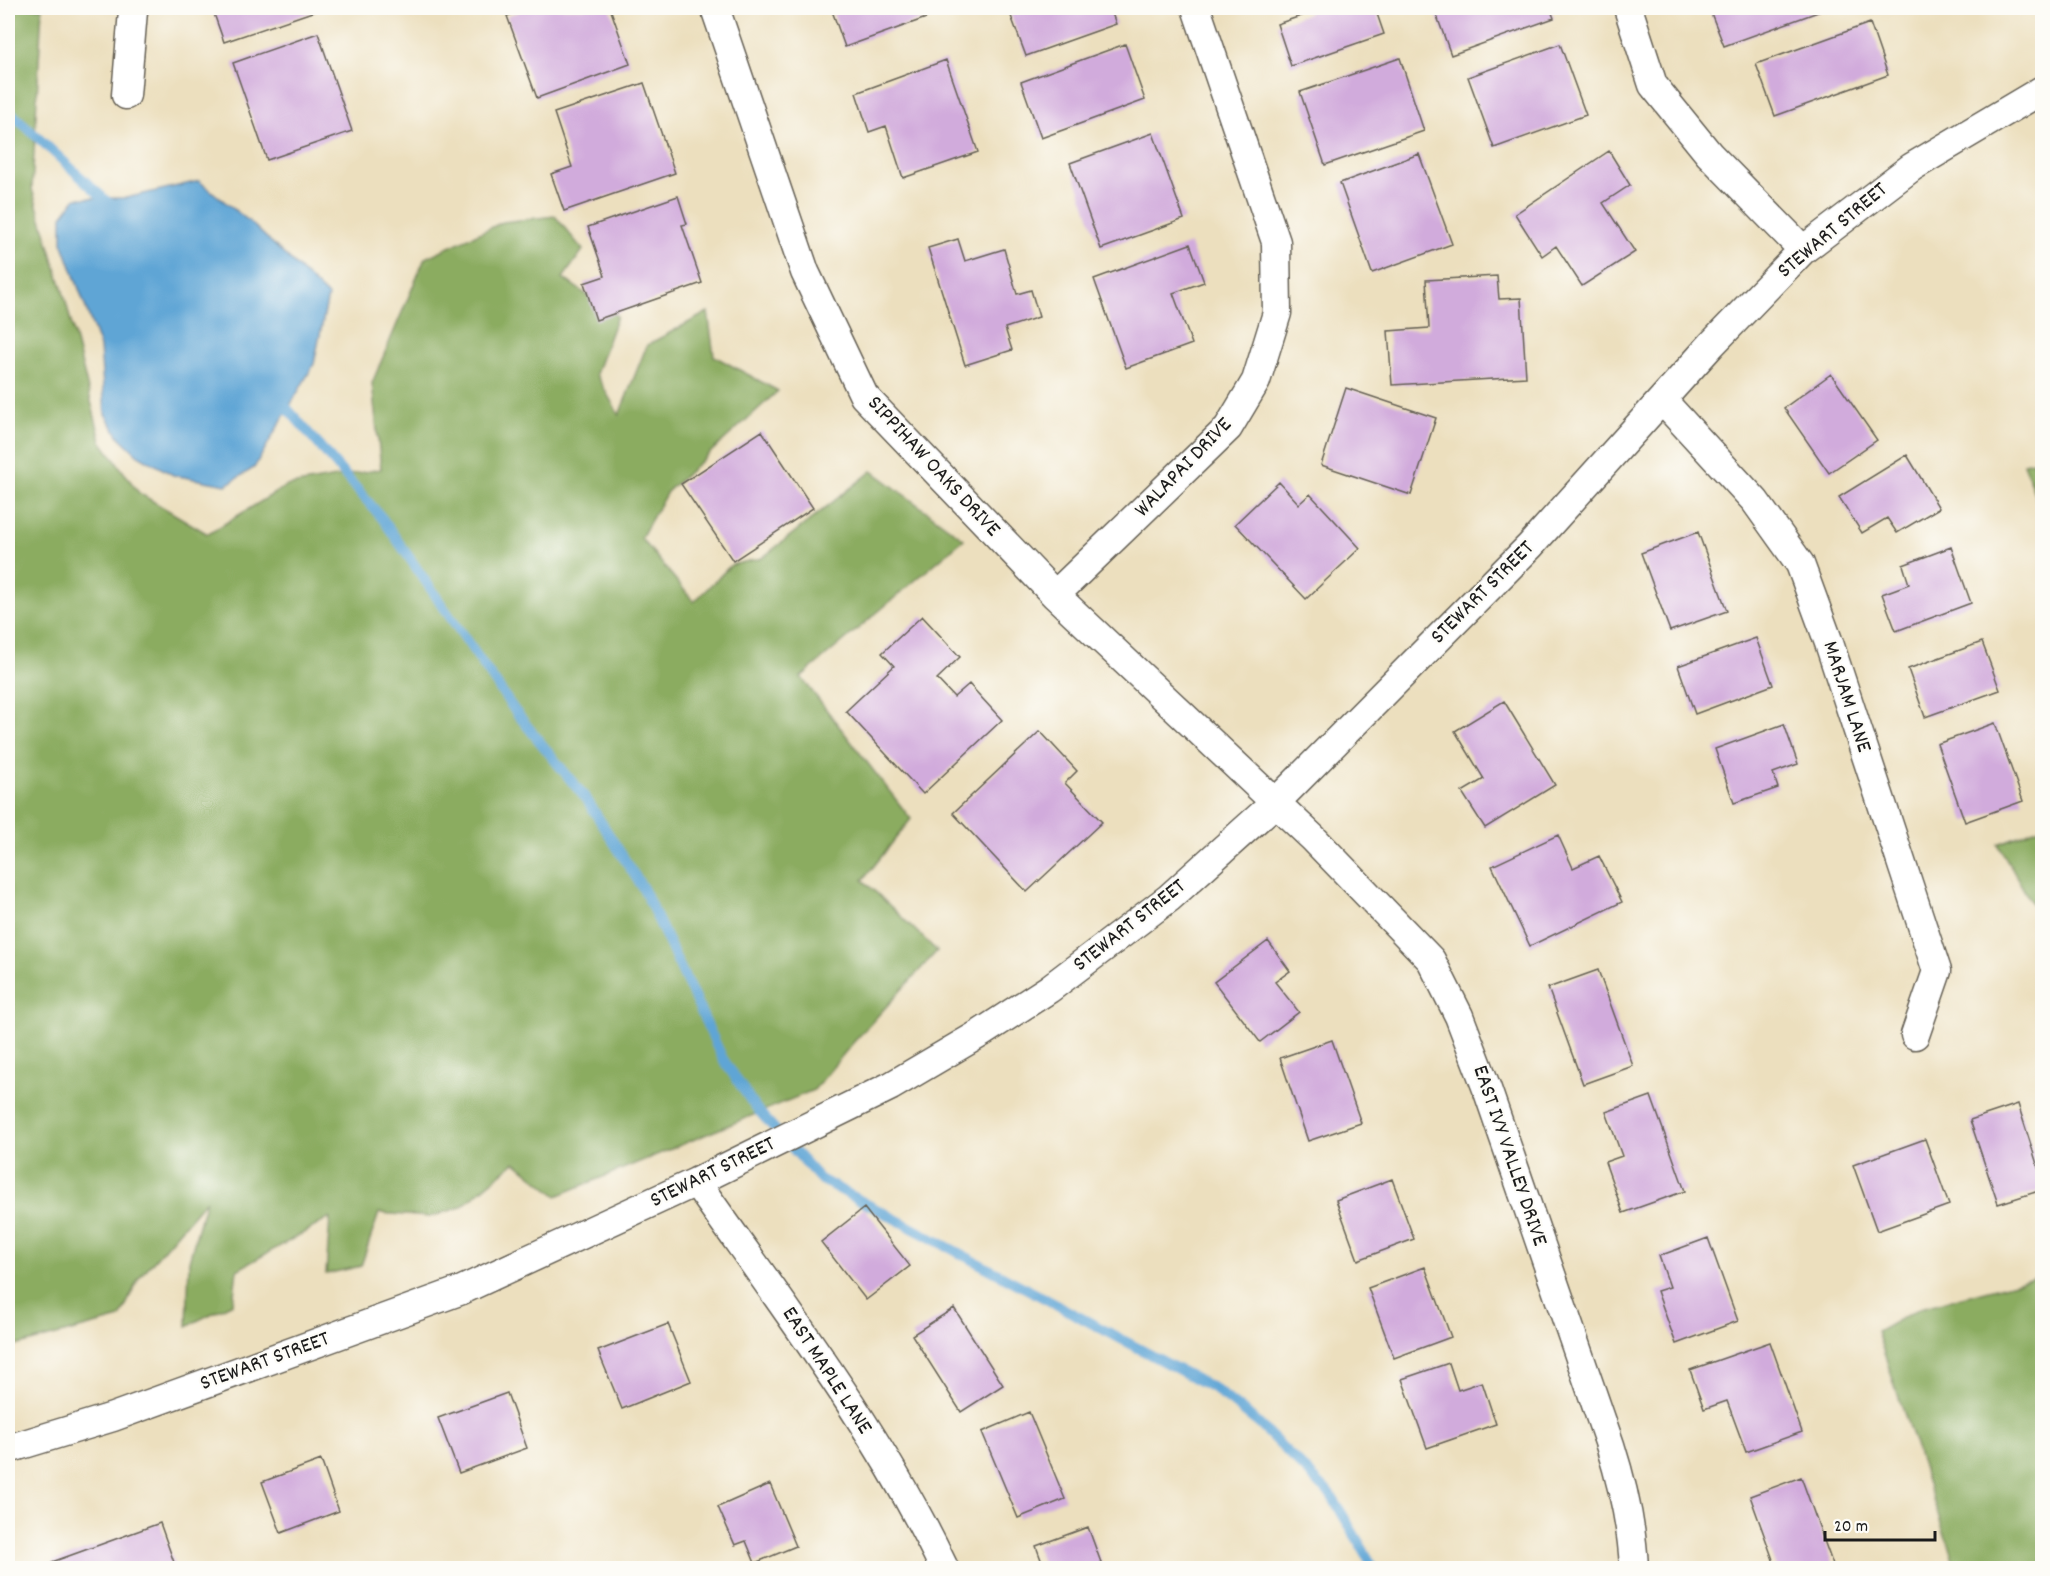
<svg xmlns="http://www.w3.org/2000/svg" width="2050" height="1576" font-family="Dekko,sans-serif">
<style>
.forest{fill:#8bac60;stroke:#54643e;stroke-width:1.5}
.water{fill:#5fa5d5;stroke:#3e6078;stroke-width:1.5}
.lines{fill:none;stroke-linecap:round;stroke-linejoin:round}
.stream{stroke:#5fa5d5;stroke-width:10}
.building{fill:#d1abdc}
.minor-casing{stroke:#656055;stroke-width:31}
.minor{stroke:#fff;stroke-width:28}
.labels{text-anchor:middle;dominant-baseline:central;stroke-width:4.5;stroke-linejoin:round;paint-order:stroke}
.street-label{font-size:22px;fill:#1c1c1c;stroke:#fdfcf7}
</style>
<rect width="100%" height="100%" fill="#fdfcf7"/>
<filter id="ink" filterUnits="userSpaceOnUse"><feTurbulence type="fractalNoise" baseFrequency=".0167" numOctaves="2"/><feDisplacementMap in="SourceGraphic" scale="12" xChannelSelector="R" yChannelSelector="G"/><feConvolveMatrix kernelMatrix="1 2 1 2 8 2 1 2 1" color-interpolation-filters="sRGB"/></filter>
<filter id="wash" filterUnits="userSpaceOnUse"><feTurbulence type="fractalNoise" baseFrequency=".008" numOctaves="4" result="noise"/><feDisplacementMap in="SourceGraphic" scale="24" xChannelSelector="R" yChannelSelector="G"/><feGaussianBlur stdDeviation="1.35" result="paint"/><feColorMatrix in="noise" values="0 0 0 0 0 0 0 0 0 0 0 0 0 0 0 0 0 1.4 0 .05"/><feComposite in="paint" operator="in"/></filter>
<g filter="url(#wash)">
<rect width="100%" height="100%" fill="#ecdfbe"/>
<path class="forest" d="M8,8H42L32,189L65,298L101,441L139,493L208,534L286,486L381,469L372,383L425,258L503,222L555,216L583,250L563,278L617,316L596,374L619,415L647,345L708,312L714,356L778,391L667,492L641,538L694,602L731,565L762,558L872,471L964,539L801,677L911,819L863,880L937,951L852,1044L814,1090L557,1196L515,1162L461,1207L430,1217L379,1213L361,1266L326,1274L330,1218L237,1270L233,1303L187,1326L189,1261L206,1200L139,1278L120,1318L8,1348Z
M2042,459V517L2024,463Z
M2042,827V922L1998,844Z
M2042,1276V1568H1956L1877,1332L1920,1308Z"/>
<path class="water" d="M199,181L250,222L328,296L314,364L254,468L226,485L173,475L138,455L120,438L105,414L100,347L62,242V216L76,198H126Z"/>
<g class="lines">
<path class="stream" d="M8,110L113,207
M280,400L382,518L515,711L587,800L644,890L723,1059L755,1107L820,1179L1215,1389L1258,1423L1331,1495L1374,1568"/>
</g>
<g id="blocks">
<path class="building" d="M212,8H324L224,42Z
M529,8H610L630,64L537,98L507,16Z
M831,8H922L926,18L845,47Z
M1008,8H1110L1116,24L1026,56Z
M1308,8H1375L1384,34L1291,66L1277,24L1310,13Z
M1434,8H1550L1554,18L1451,55Z
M1709,8H1829L1724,46Z
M1870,23L1888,75L1775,116L1756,64Z
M318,33L352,131L267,160L233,63Z
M1125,44L1145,100L1041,138L1021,82Z
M1560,44L1586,115L1494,148L1468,77Z
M1400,58L1424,131L1325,165L1300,92Z
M946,60L978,152L903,178L886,126L869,132L856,93Z
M644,83L675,173L564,211L551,174L572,167L554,113Z
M1153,133L1184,219L1101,249L1070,163Z
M1609,151L1630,185L1603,203L1635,252L1582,286L1556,246L1542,256L1515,214Z
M1419,154L1452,244L1372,273L1340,183Z
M678,196L687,224L682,225L702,283L596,320L584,283L605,276L588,227Z
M958,239L965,261L1004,249L1017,294L1031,290L1039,317L1005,328L1012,350L965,365L928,248Z
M1190,244L1204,282L1173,293L1192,344L1126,368L1094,279Z
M1497,276L1499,299L1521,298L1526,377L1392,385L1388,331L1429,328L1426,280Z
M1831,374L1877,440L1829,473L1784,408Z
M1346,388L1436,418L1411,495L1321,465Z
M762,431L813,508L733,561L681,484Z
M1907,455L1939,508L1897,533L1887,518L1862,533L1839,497Z
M1279,482L1299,504L1310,494L1360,548L1306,599L1235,524Z
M1698,532L1727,611L1670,631L1641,553Z
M1951,547L1971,603L1896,631L1882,594L1909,584L1903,565Z
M922,616L960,657L937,679L954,697L969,684L1002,720L923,794L846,711L894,666L882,653Z
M1756,638L1773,685L1695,714L1678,666Z
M1982,642L2000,690L1925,717L1908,669Z
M1504,701L1555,785L1485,828L1462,792L1484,779L1455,731Z
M1995,723L2023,801L1965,822L1937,744Z
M1784,724L1798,764L1773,773L1778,788L1734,803L1715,749Z
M1040,731L1077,771L1065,783L1102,822L1027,892L953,813Z
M1558,835L1573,868L1599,856L1622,902L1530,946L1492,866Z
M1268,941L1290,971L1275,982L1299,1012L1260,1042L1214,982Z
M1598,970L1633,1066L1583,1084L1548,988Z
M1332,1040L1361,1123L1308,1141L1280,1058Z
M1651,1096L1685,1191L1623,1213L1605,1162L1622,1156L1606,1112Z
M2018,1104L2042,1180V1190L1998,1204L1970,1120Z
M1925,1139L1949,1205L1877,1231L1853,1165Z
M1392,1179L1414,1239L1358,1260L1336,1200Z
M864,1208L910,1266L866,1300L821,1242Z
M1708,1238L1738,1321L1676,1344L1657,1291L1670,1287L1659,1256Z
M1425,1267L1451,1337L1394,1358L1368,1288Z
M954,1308L1003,1385L961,1412L912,1335Z
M668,1324L691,1381L622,1409L598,1351Z
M1770,1342L1802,1432L1746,1452L1727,1401L1704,1409L1690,1370Z
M1449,1363L1458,1390L1482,1382L1496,1424L1427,1448L1402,1379Z
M507,1393L527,1448L459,1473L438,1418Z
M1029,1412L1065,1499L1018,1518L982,1432Z
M321,1460L339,1511L281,1533L262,1482Z
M1801,1477L1834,1568H1776L1750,1496Z
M770,1484L796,1546L755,1563L746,1541L735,1545L718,1507Z
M160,1523L176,1568H54L52,1562Z
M1088,1527L1103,1568H1044L1036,1546Z"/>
</g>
</g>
<g filter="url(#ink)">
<use href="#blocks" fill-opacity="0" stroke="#656055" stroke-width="1.5"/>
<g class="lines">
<g class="minor-casing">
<path id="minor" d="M715,8L805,272L864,396L1055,595L1313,838L1431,960L1459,1016L1487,1089L1610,1445C1623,1486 1632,1525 1634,1568
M1628,8L1653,85L1709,154L1803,250
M126,95L133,11L132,8
M1662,400L1755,501L1800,564L1829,643L1937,971L1915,1035
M1055,595L1228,428L1256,381L1277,313L1276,242L1196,8
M696,1182C783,1306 879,1431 944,1568
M8,1449L113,1417L462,1290L696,1182L891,1086L981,1033L1049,989L1169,898L1276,802L1530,546L1712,344L1803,250L1912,167L2042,90"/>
</g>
<use href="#minor" class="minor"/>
</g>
</g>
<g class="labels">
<g class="street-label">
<text transform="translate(1833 231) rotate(-40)">STEWART STREET</text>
<text transform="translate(933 467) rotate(47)">SIPPIHAW OAKS DRIVE</text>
<text transform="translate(1184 468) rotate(-46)">WALAPAI DRIVE</text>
<text transform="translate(1483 593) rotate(-45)">STEWART STREET</text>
<text transform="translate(1846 697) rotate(72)">MARJAM LANE</text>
<text transform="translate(1130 926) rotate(-38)">STEWART STREET</text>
<text transform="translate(1509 1156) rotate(71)">EAST IVY VALLEY DRIVE</text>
<text transform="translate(713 1173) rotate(-26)">STEWART STREET</text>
<text transform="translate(265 1362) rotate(-20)">STEWART STREET</text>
<text transform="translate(826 1371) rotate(57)">EAST MAPLE LANE</text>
</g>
</g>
<rect width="2050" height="1576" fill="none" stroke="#fdfcf7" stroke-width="30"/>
<path d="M1825 1531v9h110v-9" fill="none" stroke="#1c1c1c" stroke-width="3"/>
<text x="1834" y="1531" font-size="18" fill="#1c1c1c" stroke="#fdfcf7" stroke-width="4.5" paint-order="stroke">20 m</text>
</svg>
